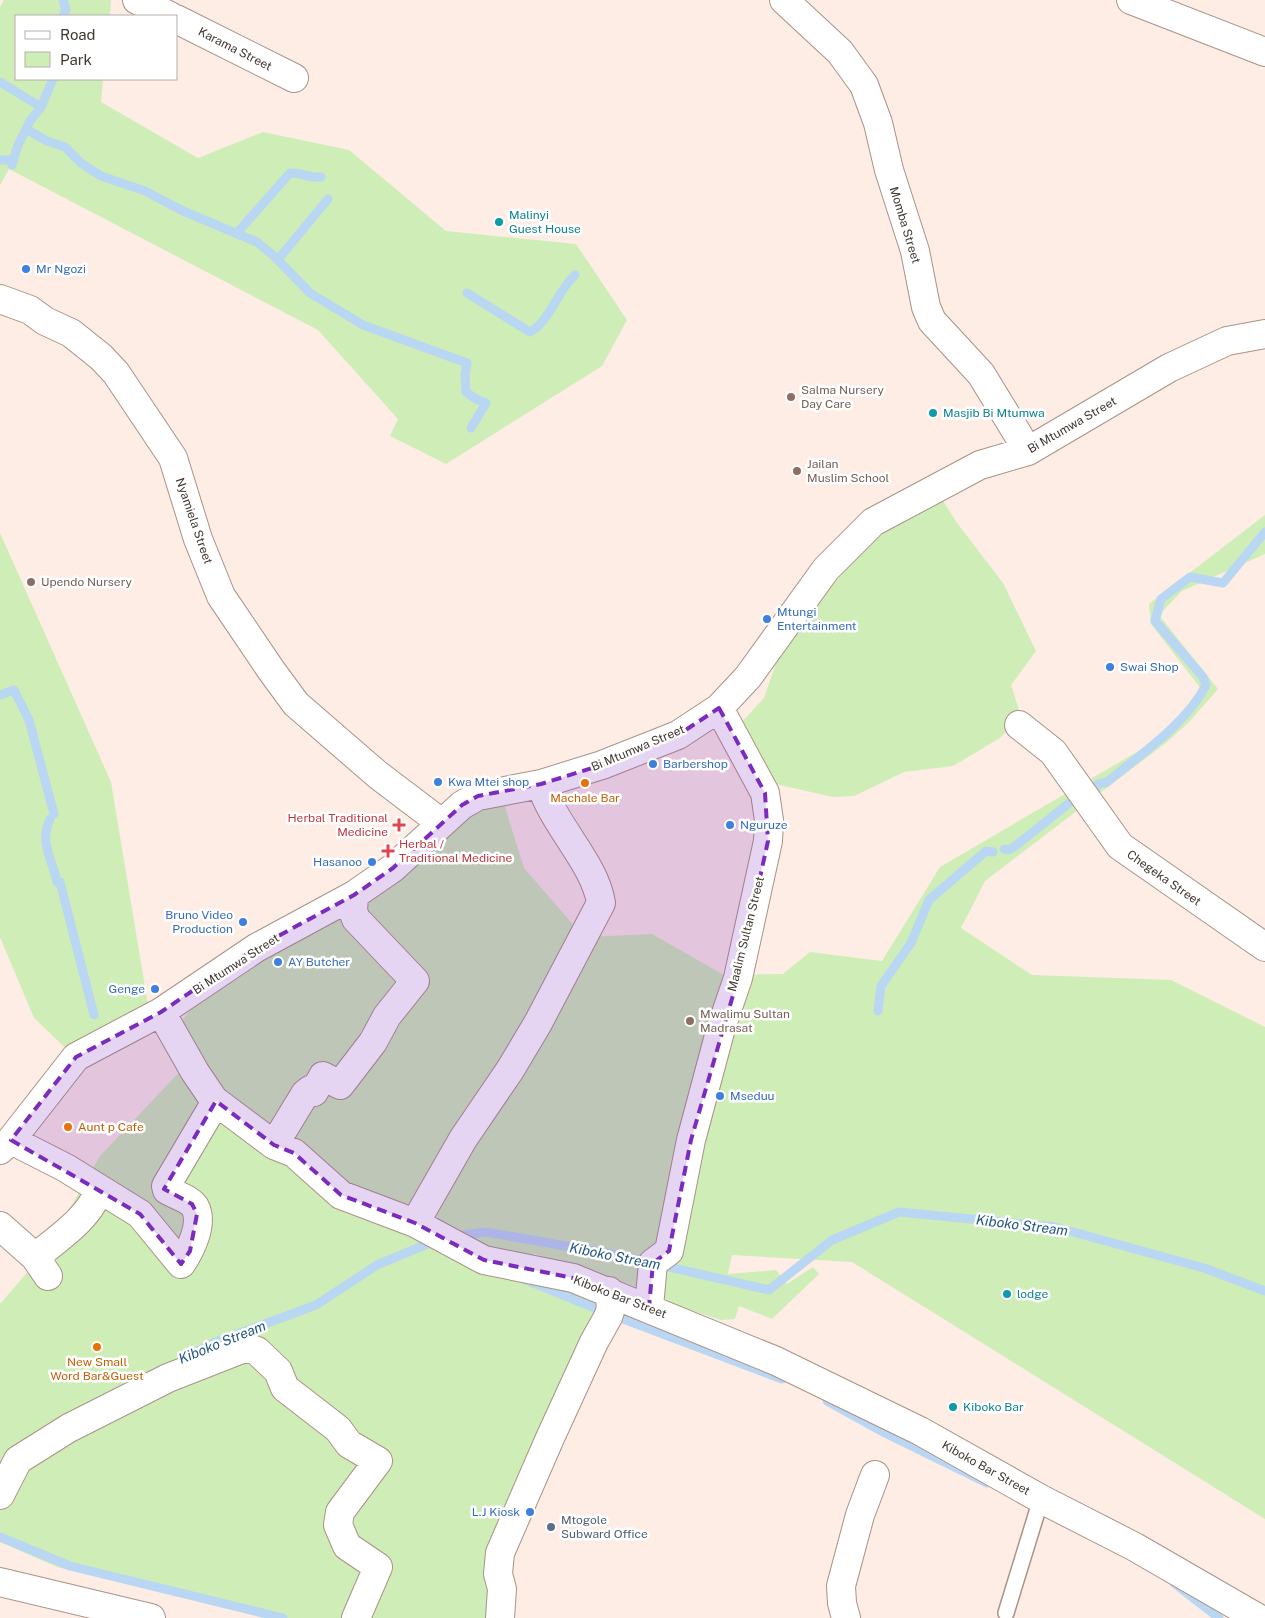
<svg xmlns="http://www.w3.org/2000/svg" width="1265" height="1618" font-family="'Public Sans',sans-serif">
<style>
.green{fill:#cfedb7}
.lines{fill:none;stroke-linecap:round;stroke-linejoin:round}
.stream{stroke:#b9d6f3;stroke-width:9}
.service-casing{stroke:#aa9286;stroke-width:18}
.minor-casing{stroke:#aa9286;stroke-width:30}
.tertiary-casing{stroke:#aa9286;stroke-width:30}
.service{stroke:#fff;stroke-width:15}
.minor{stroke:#fff;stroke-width:28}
.tertiary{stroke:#fff;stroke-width:28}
.marked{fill:#7b2cbf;fill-opacity:0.2;stroke:#7b2cbf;stroke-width:4;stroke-dasharray:10 6;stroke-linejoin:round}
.culture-dot{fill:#0f9aa8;stroke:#fff;stroke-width:2}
.shop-dot{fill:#3f7fe0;stroke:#fff;stroke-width:2}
.education-dot{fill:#8d6e63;stroke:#fff;stroke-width:2}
.food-dot{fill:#e8710a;stroke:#fff;stroke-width:2}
.health-dot{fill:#e0444e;stroke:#fff;stroke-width:2}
.service-dot{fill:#5c6f8a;stroke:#fff;stroke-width:2}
.labels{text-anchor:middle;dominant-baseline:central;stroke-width:5;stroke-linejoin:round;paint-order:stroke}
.street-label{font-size:12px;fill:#423832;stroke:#fff}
.culture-label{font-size:12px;fill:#0d838f;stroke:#fff;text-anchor:start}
.shop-label{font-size:12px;fill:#366cbe;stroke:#fff;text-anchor:start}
.education-label{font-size:12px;fill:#785e54;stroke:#fff;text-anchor:start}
.food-label{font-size:12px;fill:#c56008;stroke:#fff}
.health-label{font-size:12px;fill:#be3a42;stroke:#fff;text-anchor:end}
.service-label{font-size:12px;fill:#4e5e75;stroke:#fff;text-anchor:start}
.water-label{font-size:14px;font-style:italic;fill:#235685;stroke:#fff}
</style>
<rect width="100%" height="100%" fill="#fdede5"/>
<path class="green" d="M4,0H111L110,16H16V79H103L101,102L198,158L263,132L349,150L446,231L576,244L627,320L602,366L446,464L390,436L398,419L318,330L9,169L0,185V7Z
M942,499L957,523L1003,583L1036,651L1011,685L1021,716L1000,738L953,766L904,772L854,796L833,797L762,781L739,725L764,698L782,646L872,538Z
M1265,515V554L1182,591L1159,615L1218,689L1189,722L1167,742L985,881L961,928L1032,975L1171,980L1265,1027V1519L852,1262L732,1255L728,1274L776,1270L787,1284L813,1267L819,1274L772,1319L739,1306L735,1319L721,1320L657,1299L656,1293L532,1253L600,1316L515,1500L500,1618H263L226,1605L57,1567L0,1542V1304L44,1253L100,1156L185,1066L183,1019L213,983L500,791L524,868L584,937L652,934L724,975L783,974L810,952L882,961L940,867L1159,739L1202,690L1151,624L1149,604Z
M0,533L111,782L149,1011L74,1056L34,1018L0,937Z"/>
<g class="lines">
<path class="stream" d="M63,16L66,10L63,0
M0,82L41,107
M26,129L47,141L65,147L81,163L101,176L145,191L183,211L257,242L275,257L310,293L363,325L467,363L465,376L466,392L476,399L486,403L471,428
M0,160H11L12,165L18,145L30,121L41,107L53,79
M236,234L290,173C301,172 309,179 321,177
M275,257H280L328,199
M467,293L530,332C551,320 557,291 575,275
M0,695L14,690L29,720L54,814
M1091,797L1098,784L1107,782C1140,755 1187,723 1206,685L1203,677L1155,621L1161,599L1190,577L1223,583L1265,532
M50,819C39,843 52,858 57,882H60L94,1015
M1004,849L1008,850L1014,847L1073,800L1081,801
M878,1011L881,986L911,943L929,900L986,851L993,852
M455,1236L486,1232L617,1255L769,1290L832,1240L899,1212L1055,1227L1204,1268L1265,1291
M526,1280L595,1308
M618,1317L782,1379
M185,1358L213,1343L316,1305L377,1265L437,1240
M827,1401L885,1433L987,1483
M0,1537L70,1566L283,1618
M1174,1583L1219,1618"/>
<g class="service-casing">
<path id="service" d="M1006,1613L1041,1499"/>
</g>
<g class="minor-casing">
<path id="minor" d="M137,0L170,16
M784,0L840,52L864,85L878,123L889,170L915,251L926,307L932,321L981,374L1028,451
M1131,0L1265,52
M176,19L294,78
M0,299L30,310L45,321L71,333L101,357L116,373L173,458L198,539L221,596L271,670L296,704L378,775L440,822
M1019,725L1053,752L1120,846L1265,947
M161,1012L195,1072L214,1100L274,1145L294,1153L341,1195L415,1223L484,1260L573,1278L776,1361L920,1431L1041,1499L1135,1547L1258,1618
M11,1140L66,1168L140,1214L181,1264C190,1251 204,1224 195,1207C190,1199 175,1195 167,1190L166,1186L215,1103L214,1100
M274,1145L305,1094L310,1090L314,1092L323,1076L340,1085L373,1042L387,1016L415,981L356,919L353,911L354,895
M0,1150L11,1140L76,1057L161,1012L256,948L354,895L393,868L462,805L478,796L541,784L602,765L678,735L719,708L748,677L826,569L873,522L980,465L1028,451L1169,368L1227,341L1265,334
M415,1223L463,1139L510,1070L538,1023L601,903C595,863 553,825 541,784
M0,1226L35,1257L48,1276
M35,1257C55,1241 95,1214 98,1188
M649,1307L653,1263L669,1251L691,1140L721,1028L738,978L768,841L769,820L765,793L719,708
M0,1495L18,1460L69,1428L168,1378L247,1347L257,1351L278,1371L285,1388L338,1429L349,1444L378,1461L340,1512L338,1525L347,1546L378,1567L356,1618
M500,1618L502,1589L498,1574L500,1553L550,1438L594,1342L608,1317L611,1308L609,1291
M846,1618L842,1603L841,1586L860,1515L875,1475"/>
</g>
<g class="tertiary-casing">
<path id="tertiary" d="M0,1582L151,1618"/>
</g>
<use href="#service" class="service"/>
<use href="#minor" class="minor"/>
<use href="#tertiary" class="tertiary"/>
</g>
<path class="marked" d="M719,708L765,793L768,841L738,978L691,1140L669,1251L653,1263L649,1307L573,1278L484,1260L415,1223L341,1195L294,1153L274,1145L216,1101L164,1189L192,1204L197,1214L190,1251L181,1264L140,1214L11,1140L76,1057L161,1012L256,948L354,895L393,868L462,805L478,796L541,784L602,765L678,735Z"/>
<g class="culture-dot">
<circle cx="499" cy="222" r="5"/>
<circle cx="933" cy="413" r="5"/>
<circle cx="1007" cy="1294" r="5"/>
<circle cx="953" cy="1407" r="5"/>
</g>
<g class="shop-dot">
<circle cx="26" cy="269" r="5"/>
<circle cx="767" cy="619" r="5"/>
<circle cx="1110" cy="667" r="5"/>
<circle cx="653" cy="764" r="5"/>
<circle cx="438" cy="782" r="5"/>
<circle cx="730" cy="825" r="5"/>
<circle cx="372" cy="862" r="5"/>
<circle cx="243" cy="922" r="5"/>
<circle cx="278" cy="962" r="5"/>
<circle cx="155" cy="989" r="5"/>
<circle cx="720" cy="1096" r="5"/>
<circle cx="530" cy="1512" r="5"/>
</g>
<g class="education-dot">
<circle cx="791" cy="397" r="5"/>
<circle cx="797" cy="471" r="5"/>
<circle cx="31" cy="582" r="5"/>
<circle cx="690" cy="1021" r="5"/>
</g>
<g class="food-dot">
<circle cx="585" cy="783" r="5"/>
<circle cx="68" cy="1127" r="5"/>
<circle cx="97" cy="1347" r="5"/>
</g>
<g class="health-dot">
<path d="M396.5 817.5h5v5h5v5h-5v5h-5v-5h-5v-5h5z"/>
<path d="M385.5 843.5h5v5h5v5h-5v5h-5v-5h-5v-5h5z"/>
</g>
<circle class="service-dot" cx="551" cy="1527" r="5"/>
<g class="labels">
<g class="street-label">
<text transform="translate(235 49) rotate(27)">Karama Street</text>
<text transform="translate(905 225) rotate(73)">Momba Street</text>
<text transform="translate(1072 425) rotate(-30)">Bi Mtumwa Street</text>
<text transform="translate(194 521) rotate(71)">Nyamiela Street</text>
<text transform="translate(638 748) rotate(-23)">Bi Mtumwa Street</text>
<text transform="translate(1164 878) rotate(35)">Chegeka Street</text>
<text transform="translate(746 934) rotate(-76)">Maalim Sultan Street</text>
<text transform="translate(236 964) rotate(-33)">Bi Mtumwa Street</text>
<text transform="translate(620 1297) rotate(21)">Kiboko Bar Street</text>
<text transform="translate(986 1468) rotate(29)">Kiboko Bar Street</text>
</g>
<g class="culture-label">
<text x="509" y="215">Malinyi<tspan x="509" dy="14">Guest House</tspan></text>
<text x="943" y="413">Masjib Bi Mtumwa</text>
<text x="1017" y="1294">lodge</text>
<text x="963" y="1407">Kiboko Bar</text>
</g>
<g class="shop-label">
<text x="36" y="269">Mr Ngozi</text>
<text x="777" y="612">Mtungi<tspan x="777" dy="14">Entertainment</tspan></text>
<text x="1120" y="667">Swai Shop</text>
<text x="663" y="764">Barbershop</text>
<text x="448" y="782">Kwa Mtei shop</text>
<text x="740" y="825">Nguruze</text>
<text x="362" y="862" text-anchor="end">Hasanoo</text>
<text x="233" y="915" text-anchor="end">Bruno Video<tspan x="233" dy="14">Production</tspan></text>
<text x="288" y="962">AY Butcher</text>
<text x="145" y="989" text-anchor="end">Genge</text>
<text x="730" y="1096">Mseduu</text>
<text x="520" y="1512" text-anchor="end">L.J Kiosk</text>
</g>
<g class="education-label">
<text x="801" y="390">Salma Nursery<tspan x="801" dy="14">Day Care</tspan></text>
<text x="807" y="464">Jailan<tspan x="807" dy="14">Muslim School</tspan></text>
<text x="41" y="582">Upendo Nursery</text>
<text x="700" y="1014">Mwalimu Sultan<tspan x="700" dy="14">Madrasat</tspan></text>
</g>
<g class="food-label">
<text x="585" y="798">Machale Bar</text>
<text x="78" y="1127" text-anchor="start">Aunt p Cafe</text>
<text x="97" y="1362">New Small<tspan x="97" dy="14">Word Bar&amp;Guest</tspan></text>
</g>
<g class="health-label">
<text x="388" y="818">Herbal Traditional<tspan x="388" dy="14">Medicine</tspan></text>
<text x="399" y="844" text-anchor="start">Herbal /<tspan x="399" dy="14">Traditional Medicine</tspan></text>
</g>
<g class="service-label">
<text x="561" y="1520">Mtogole<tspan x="561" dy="14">Subward Office</tspan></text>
</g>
<g class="water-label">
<text transform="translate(1022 1225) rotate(7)">Kiboko Stream</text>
<text transform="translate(615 1256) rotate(11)">Kiboko Stream</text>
<text transform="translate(222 1342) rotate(-22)">Kiboko Stream</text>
</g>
</g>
<rect x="15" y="15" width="162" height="65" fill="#ffffff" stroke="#b3afad"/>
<rect x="25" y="31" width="25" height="8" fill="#ffffff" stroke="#b3afad"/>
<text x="60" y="40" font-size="15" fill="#423832">Road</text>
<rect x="25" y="52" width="25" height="15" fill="#cfedb7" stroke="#b3afad"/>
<text x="60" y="65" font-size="15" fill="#423832">Park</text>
</svg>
